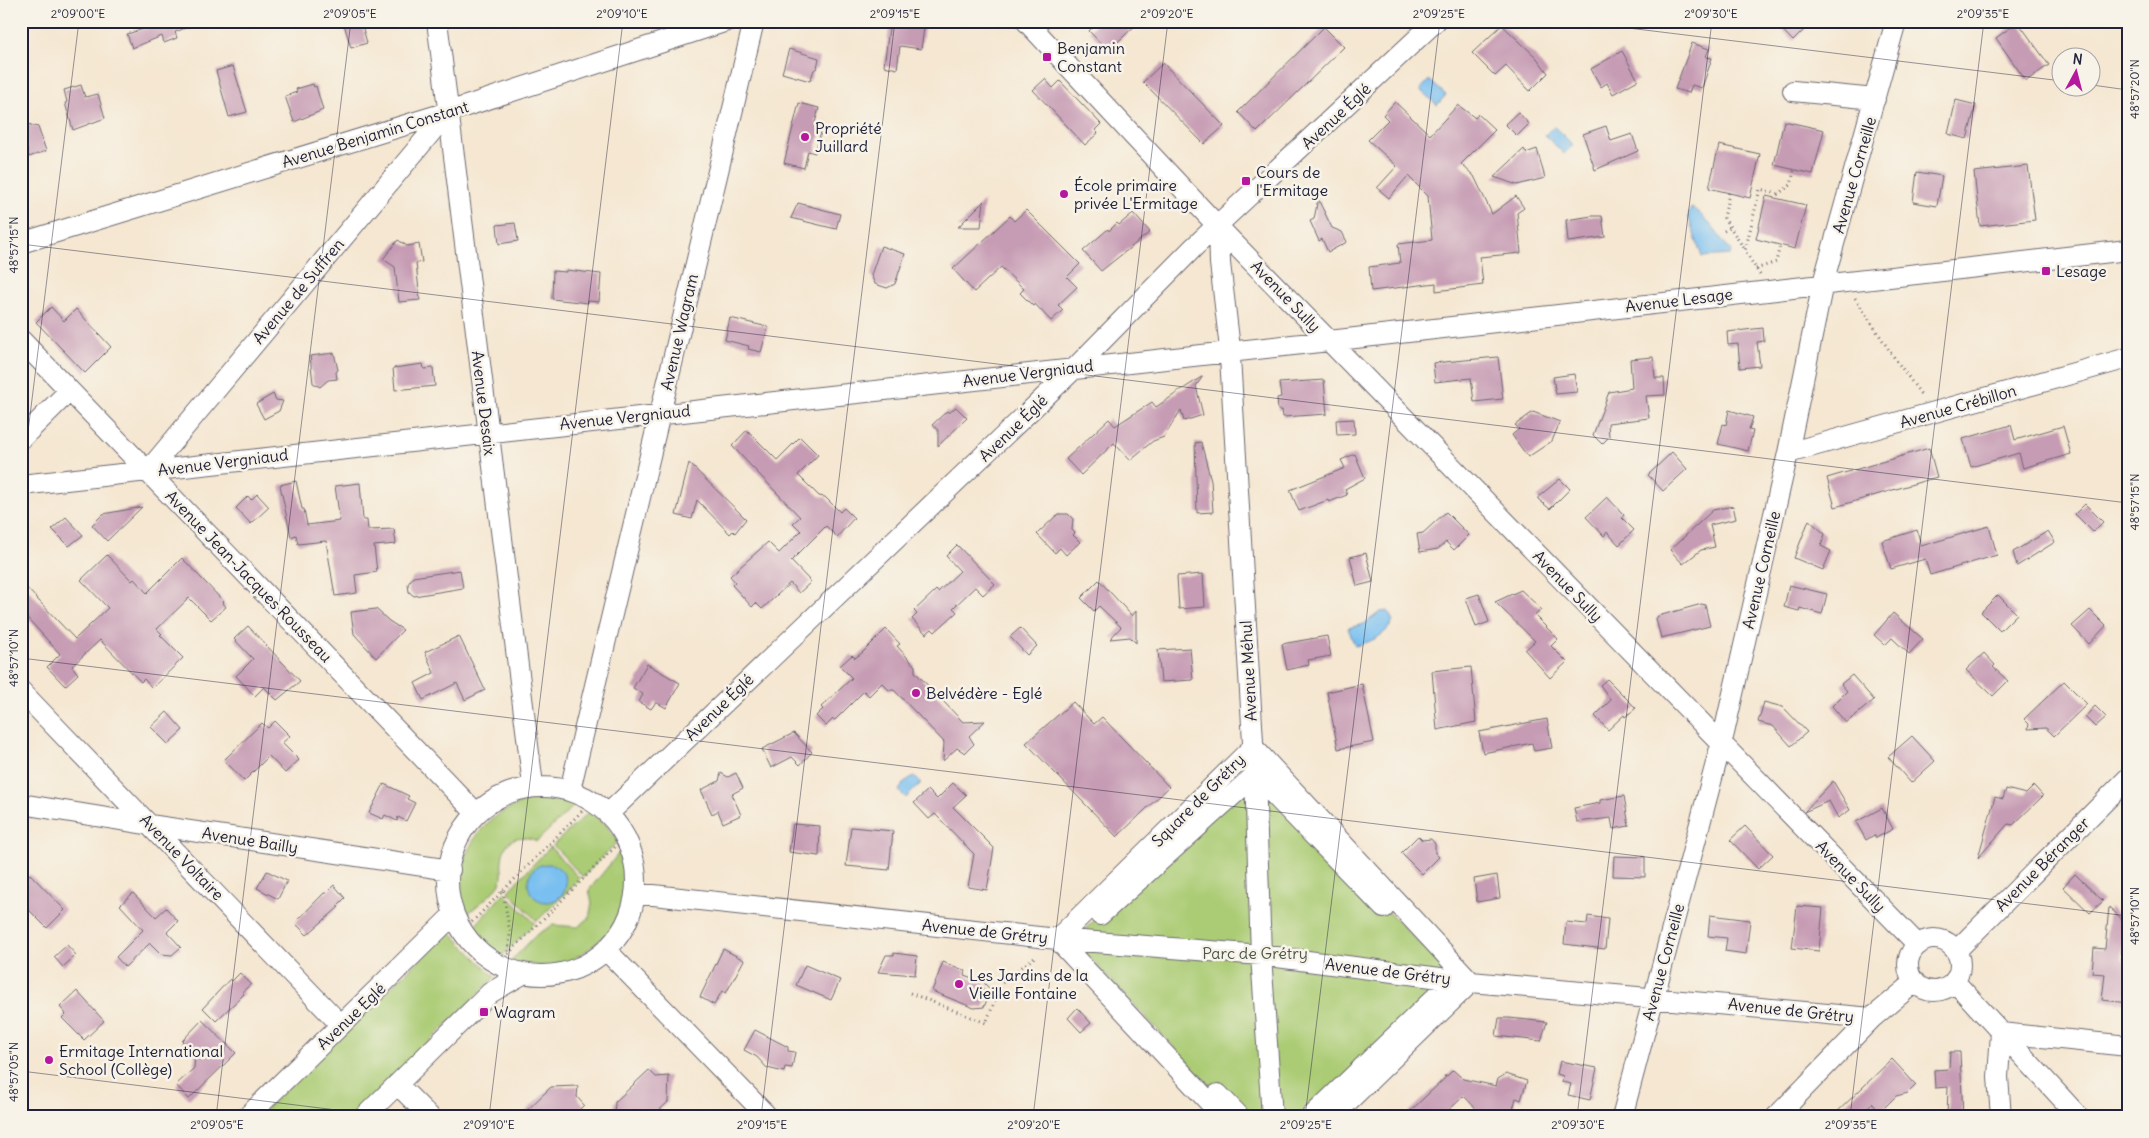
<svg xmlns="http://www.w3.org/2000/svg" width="2149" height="1138" font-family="Delius,sans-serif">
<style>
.green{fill:#abcc74;stroke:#667758}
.water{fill:#79c0f1;stroke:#4e7196}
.building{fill:#c69bb4}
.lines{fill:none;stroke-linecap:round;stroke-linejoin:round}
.minor-casing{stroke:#6c6770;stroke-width:22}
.path{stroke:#6c6770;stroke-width:3;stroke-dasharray:1 4;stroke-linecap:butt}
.minor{stroke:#fff;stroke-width:20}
.ticks{fill:none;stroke:#22223b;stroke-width:1;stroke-opacity:0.45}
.poi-dot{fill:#b5179e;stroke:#f7f3e8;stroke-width:2}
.labels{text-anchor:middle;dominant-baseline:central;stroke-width:5;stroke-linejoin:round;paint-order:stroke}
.poi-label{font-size:16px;fill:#22223b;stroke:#f7f3e8;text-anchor:start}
.street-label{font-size:16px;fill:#22223b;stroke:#f7f3e8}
.park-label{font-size:16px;fill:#4b554c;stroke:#f7f3e8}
.neatline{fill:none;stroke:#22223b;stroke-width:2}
.ticks-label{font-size:12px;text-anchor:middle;fill:#22223b}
</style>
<rect width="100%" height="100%" fill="#f7f3e8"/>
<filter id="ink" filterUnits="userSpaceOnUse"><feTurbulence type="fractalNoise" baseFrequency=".02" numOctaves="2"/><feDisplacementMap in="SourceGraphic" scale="10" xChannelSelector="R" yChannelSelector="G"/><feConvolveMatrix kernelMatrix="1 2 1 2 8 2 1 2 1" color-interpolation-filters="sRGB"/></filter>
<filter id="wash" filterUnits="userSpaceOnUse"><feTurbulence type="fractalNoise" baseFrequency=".0096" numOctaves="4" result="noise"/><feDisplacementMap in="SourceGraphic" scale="20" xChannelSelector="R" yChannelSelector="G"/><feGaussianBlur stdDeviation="1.12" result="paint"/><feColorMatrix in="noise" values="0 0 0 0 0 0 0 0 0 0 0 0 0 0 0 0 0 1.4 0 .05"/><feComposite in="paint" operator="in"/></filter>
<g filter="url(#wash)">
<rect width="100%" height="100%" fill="#f5e7d1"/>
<path class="green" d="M1255,775L1454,979L1311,1117H1240L1073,940Z
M537,798H560L578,802L537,841C518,833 504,838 502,861C501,869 504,875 500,883C495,893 475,907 466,915C463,910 458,904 456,898C454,889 458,873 462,864C478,824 496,811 537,798Z
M589,812L605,824L618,841L583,877L553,845Z
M550,847L580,879L537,921L508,891Z
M623,848C626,867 630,891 624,910C621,919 610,931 603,937C570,966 554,971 511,961L536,935L553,925L578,927L589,918L592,903L589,890Z
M504,893L535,923L501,957L484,943L473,928Z
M449,931L495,977L353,1117H257Z"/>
<path class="water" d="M1429,80L1446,95L1437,105L1420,90Z
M1554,126L1573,145L1564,154L1545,135Z
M1691,208C1701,210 1723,241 1731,251L1730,255L1702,257L1688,216Z
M1388,611L1393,621C1386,636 1370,642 1355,646L1348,628L1364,624L1380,612Z
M914,776L921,783L906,798L899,791L904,782Z
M528 883a19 19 0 1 1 38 0a19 19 0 1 1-38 0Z"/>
<g id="blocks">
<path class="building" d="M157,21H198L199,23L175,32L177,38L164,43L162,36L132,48L127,34L150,27L149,24Z
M343,21H361L367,43L351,48Z
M890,21H925L921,49L900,46L897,69L884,66Z
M1099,21H1140L1108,51L1089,31Z
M1774,21H1813L1793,41Z
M2018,22L2049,65L2026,81L1996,38Z
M1502,25L1536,57L1548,73L1530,91L1506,66L1495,76L1472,53Z
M1324,27L1344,47L1257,132L1238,112Z
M1692,43L1709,49L1706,57L1712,58L1702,88L1692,85L1689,93L1675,89Z
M789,49L819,58L817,68L814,70L810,81L782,73Z
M1622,51L1638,80L1613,94L1607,83L1601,87L1591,69Z
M1163,63L1224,126L1204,144L1143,82Z
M233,66L247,112L229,117L216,71Z
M1045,79L1053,88L1060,81L1101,124L1095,130L1098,133L1085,145L1033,90Z
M313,84L314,87L316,86L323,110L294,122L285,96L297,92L296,89Z
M81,85L85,97L98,94L105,118L73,130L65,103L67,102L64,90Z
M1956,100L1976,105L1967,139L1948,134Z
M1395,102L1430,135L1458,105L1475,118L1478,114L1495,130L1461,164L1474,176L1492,214L1516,196L1524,208L1517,213L1521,253L1480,257L1483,285L1436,291V283L1371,291L1369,267L1400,263L1398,244L1432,240L1428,196L1408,176L1389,198L1377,188L1397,166L1368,140L1388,120L1383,115Z
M799,103L819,108L815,123L823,125L815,153L808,151L804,168L784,163Z
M1518,112L1529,124L1517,136L1505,124Z
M1784,121L1824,130L1813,174L1774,165Z
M21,122L38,127L46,151L29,157L26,145L21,143Z
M1606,126L1611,141L1632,134L1638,151L1595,170L1583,134Z
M1719,145L1760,154L1750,198L1709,188Z
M1524,149L1526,153L1537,149L1545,178L1517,185L1494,177Z
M2028,166L2035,220L1980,226L1974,172Z
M1917,172L1942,176L1937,206L1913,202Z
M1766,196L1806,205L1795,249L1756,239Z
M1318,199L1332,228L1342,232L1347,242L1328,252L1322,239L1319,241L1310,221L1314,219Z
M984,201L981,227H958Z
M798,203L840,214L836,229L791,218Z
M1026,210L1080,264L1067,277L1077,287L1058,305L1063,310L1051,321L1035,304L1033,306L1020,293L1024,289L1001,267L974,292L953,269L1010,216L1014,221Z
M1133,213L1150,232L1101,271L1083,251L1108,229L1109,231L1117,223L1119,225Z
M1592,216H1602L1605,237L1568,242L1566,220Z
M515,223L518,241L499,244L497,225Z
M398,240L407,246L419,244L422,262L416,263L420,300L399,302L395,267L383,259Z
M881,246L905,254L895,284L887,288L875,284L871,275Z
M566,270L601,274L599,302L588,301V303L552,299L553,271L566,272Z
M51,307L64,321L76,309L111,347L85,373L36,322Z
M730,318L768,327L761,352L748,349L749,346L725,340Z
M1763,328L1764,341L1757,342L1760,366L1740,368L1738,344L1728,345L1727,332Z
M334,353L338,370L336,372L337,379L328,380L320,387L313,383L310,356Z
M1498,357L1503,399L1474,402L1471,378L1435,382L1433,363Z
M1653,357L1655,378H1664L1665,395L1646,396L1649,418L1608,423L1609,437L1602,444L1593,435L1609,392L1632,388L1630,359Z
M423,364L424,369L433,368L435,386L395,390L393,368Z
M1574,374L1577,392L1556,394L1553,377Z
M1203,376L1196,386L1203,415L1184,421L1181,410L1164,437L1153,441L1130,460L1114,443L1081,475L1066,459L1109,419L1115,426L1152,402L1156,407L1177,393V391L1183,389Z
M1324,380L1327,414L1283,417L1282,410H1278L1277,398L1281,397L1279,383Z
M273,394L276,400L283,401L279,411L264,419L256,404Z
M956,407L967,418L938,446V430L932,425L947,411L949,413Z
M1729,410L1753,417L1749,430L1753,431L1748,451L1718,444L1723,424L1726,425Z
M1533,412L1560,422L1552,441L1528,457L1512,435L1519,429L1515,425Z
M1354,419L1355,434L1337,435L1336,420Z
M2011,425L2015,440L2063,426L2071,454L2023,468L2019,453L1971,467L1963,439Z
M747,430L777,460L800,437L818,455L798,475L819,496L825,497L840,512L844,508L854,518L837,537L826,526L791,561L811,582L799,593L790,583L762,609L756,603L752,607L732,585L735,582L730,576L768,542L779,553L801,531L793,523L800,517L732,446Z
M1201,442L1211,481L1213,512L1197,513L1195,443Z
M1929,448L1937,477L1835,507L1827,478Z
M1672,452L1687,469L1663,491L1648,475Z
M1355,454L1365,478L1345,489L1347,495L1329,502L1328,500L1299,511L1290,490L1345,468L1341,460Z
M689,463L746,519L735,533L733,531L730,534L697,500L692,519L676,515Z
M1560,479L1570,489L1550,509L1538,499V497Z
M296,481L302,509H304L307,525L340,521L335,486L360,483L363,520H367L368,530L394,529L396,544L374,546L377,572L355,575L357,593L335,596L326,541L298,544L296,535L291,537L280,485Z
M257,494L269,507L251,524L236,508L248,496L251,500Z
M1607,497L1624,515L1622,518L1634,530L1619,545L1607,532L1604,536L1586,517Z
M2085,504L2103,522L2093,532L2075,514Z
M1733,506L1736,519L1710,525L1715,547L1701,550L1683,564L1670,550L1713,510Z
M142,507L107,541L92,525L103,514Z
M1446,512L1469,535L1454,550L1446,542L1438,549L1420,552L1417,534L1423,533Z
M1058,514H1068L1073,519L1072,530L1075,533L1073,535L1080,542L1066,555L1060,548L1055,553L1037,534Z
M66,517L83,535L69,546L52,529Z
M1809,520L1825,534L1821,546L1831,551L1823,570L1794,558Z
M1989,526L1997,555L1930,575L1925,559L1891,569L1882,541L1917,530L1921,546Z
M2048,531L2055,542L2017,566L2013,552Z
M957,545L995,584L983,595L975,587L953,608L957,612L935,632L932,629L926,634L912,619L917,614L914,611L936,590L938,592L960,571L946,556Z
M1366,553L1373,582L1357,586L1350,557Z
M107,555L132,581L134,579L147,593L182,558L224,602L223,603L226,607L211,620L189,598L157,629L162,634L160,635L183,658L152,688L144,679L141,682L100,640L72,666L78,674L65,686L47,667L60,654L21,611V582L75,639L108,608L81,580Z
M460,570L463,588L414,596L409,592L408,584L413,577Z
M1203,574L1205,607L1179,609L1177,576Z
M1099,580L1132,616L1136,611V643L1130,637L1110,639L1121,627L1099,606L1094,611L1081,598Z
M1789,585L1827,594L1822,614L1800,608L1799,611L1784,607Z
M1521,590L1541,609L1535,616L1558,639L1551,646L1567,662L1550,678L1525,650L1535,641L1495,602Z
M1479,594L1489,622L1476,627L1466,598Z
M1998,595L2017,614L2000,631L1981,612Z
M1702,604L1705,605L1710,626L1661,638L1656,619L1658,616Z
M376,609L389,621L403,630L376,658L354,634L351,612Z
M2090,610L2106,626L2089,644L2072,626Z
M1893,613L1923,639L1909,654L1892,638L1885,645L1874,635Z
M248,626L300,681L277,700L264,687L255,696L236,676L253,659L234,639Z
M1020,628L1037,646L1027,655L1010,637Z
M886,629L900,644L897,646L915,666V672L963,722L985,721L969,736L974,744L965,753L957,748L943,761L944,742L894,690H889L882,683L869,696L864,691L835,720L833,719L826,726L816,716L823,709L821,707L852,678L840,666L852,655L855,658L862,653Z
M459,636L485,690L465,700L457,683L423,700L415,683L434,673L425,652Z
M1327,636L1331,656L1308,660L1309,665L1287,670L1282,644Z
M1190,648L1193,680L1161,682L1158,650Z
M1984,653L1995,665L1993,667L2008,681L1993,696L1966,670Z
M647,664L680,683L666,708L656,702L651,709L639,702L643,694L633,688Z
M1471,667L1476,722L1437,730L1432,671Z
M1852,675L1874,700L1846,723L1832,706L1847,691L1841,684Z
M1607,679L1636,708L1625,717L1624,715L1608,730L1595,716L1611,700L1600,685Z
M2064,681L2087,704L2054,736L2046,728L2028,729L2029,724L2024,719Z
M1362,684L1374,742L1338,749L1327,692Z
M1073,702L1094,724L1102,717L1169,787L1117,837L1026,743Z
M1764,702L1783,707L1807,732L1791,746L1773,726L1758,722Z
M2095,706L2106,717L2095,727L2085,717Z
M167,712L183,730L168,744L151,727Z
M1547,719L1552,748L1534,751L1532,743L1483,753L1479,732Z
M275,721L290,736L282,743L299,760L285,773L269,756L244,781L224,760L262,723L268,728Z
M794,733L812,752L800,765L792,757L771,768L762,749Z
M1912,736L1935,761L1911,783L1888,757Z
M721,773L728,777L736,773L743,788L732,794L741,815L723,823L718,811L712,814L701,790L719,781Z
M1833,781L1850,810L1838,818L1829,801L1804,812Z
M953,783L966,795L953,807L994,848L987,890L968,887L974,854L935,814L929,819L914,803L928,790L937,799Z
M384,784L409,796L407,799L415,803L406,821L398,817L397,821L385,815L383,819L369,813Z
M2034,786L2043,796L2013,825L2008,824L1978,858L1995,797L2003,799L2006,789L2026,794Z
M1624,796L1629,826L1613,829L1611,818L1577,822L1574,808L1600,803V800Z
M1882,808L1893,829L1876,838L1874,835L1866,840L1856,822Z
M793,824L820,826L819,856L789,852Z
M1745,826L1773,855L1758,869L1730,840Z
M851,827L893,831L889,870L846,866Z
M1418,836L1422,840L1431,839L1435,844V853L1439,857L1422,874L1401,853Z
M1614,856L1645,857V877L1613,876Z
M267,871L287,881L278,899L257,888Z
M30,874L65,910L47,928L21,902V882Z
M2075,874L2103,901L2090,913L2063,887Z
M1497,875L1500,898L1477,902L1474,879Z
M334,885L345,898L337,906L339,907L307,935L295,923L324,893H326Z
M133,893L156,917L166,908L178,921L167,932L181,947L172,955L161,954L150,943L125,967L116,957L143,930L120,905Z
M1797,906L1823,908L1819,951L1792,948Z
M2109,907L2125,922L2121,960L2128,957L2126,986L2128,987V1003L2102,1000L2105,974L2092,973L2094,948L2105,949Z
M1710,915L1750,920L1746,954L1725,951L1727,938L1708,936Z
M1588,916L1608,919L1605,949L1564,944L1566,922L1587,924Z
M67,945L76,955L63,967L54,957Z
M723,949L744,960L726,993L722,991L714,1005L700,997Z
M894,953L917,956L915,975L878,972L886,955H894Z
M943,962L966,971L964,975L983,982L991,990L984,1007L974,1008L932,991Z
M805,965L840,980L831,1000L796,985Z
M240,973L251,984L242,992L244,994L216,1021L203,1008L230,979L232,981Z
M77,991L104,1021L84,1040L62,1018L66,1014L60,1007Z
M1077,1008L1091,1023L1081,1032L1068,1018Z
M1499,1018H1509L1547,1022L1541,1041L1496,1036Z
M202,1020L236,1053L189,1099L176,1085L194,1068L195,1054L182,1041Z
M755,1030L788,1047V1051L795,1052L792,1068L785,1067L784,1072L767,1068L757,1057L744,1050Z
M1950,1052H1960L1963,1117H1947L1948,1087L1935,1088L1934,1070L1949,1069Z
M1892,1059L1916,1085L1908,1093L1896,1096L1880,1112L1872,1103L1858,1117H1832Z
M1560,1061L1597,1068L1590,1100L1568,1095L1571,1084L1562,1082L1563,1076L1557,1074Z
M649,1070L656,1077L669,1076L668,1102L652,1117H614L615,1102Z
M1453,1070L1463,1079L1496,1086L1498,1079L1506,1074L1527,1081L1521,1100L1516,1098L1511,1117H1484L1464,1096L1441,1117H1404L1446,1077L1444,1076H1447Z
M578,1086L577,1097L584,1105L572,1117H520L551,1087Z"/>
</g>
</g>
<g filter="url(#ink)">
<use href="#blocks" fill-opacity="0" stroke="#6c6770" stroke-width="1"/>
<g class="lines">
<g class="minor-casing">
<path id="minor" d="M437,21L533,785
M1026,21L1226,235L1918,945
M1793,91L1875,99
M1219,226L1220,263L1229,340L1255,775L1261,955L1272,1117
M21,243L448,112L727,21
M21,340L476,813
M21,439L69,391
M1788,453L2128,358
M148,471L448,112
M21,485L1329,341L2128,250
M21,691L341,1025
M1255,775L1384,908
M448 881a94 94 0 1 1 188 0a94 94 0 1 1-188 0Z
M570,790L754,21
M21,804L151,825L450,870
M609,813L1076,367L1194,247L1436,21
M635,893L1057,939L1261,955L1471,982L1872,1018
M1100,915L1255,775
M1908 965a26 26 0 1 1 52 0a26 26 0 1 1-52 0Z
M606,950L768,1117
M1956,951L2128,778
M1954,981L2079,1117
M2001,1033L2128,1046
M397,1084L430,1117
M1218,1094L1240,1117
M247,1117L454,914
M364,1117L490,993L521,975
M1223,1117L1057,939L1253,747L1471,982L1332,1117
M1311,1117L1442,991
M1622,1117L1724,733L1788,453L1823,283L1896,21
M1776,1117L1872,1018L1915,982
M2001,1117L1998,1077L2001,1033"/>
</g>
<path class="path" d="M1729,193L1724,218L1745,250
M1724,231L1730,228
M1756,269L1776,262L1780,245
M1760,275L1745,251L1760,189L1778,194L1791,185L1794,170
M1855,298L1891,353L1922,396
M503,891L510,934L508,954
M472,922L593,800
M494,968L625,837
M910,993L986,1023L1002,983L1037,955"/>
<use href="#minor" class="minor"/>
</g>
</g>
<path class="ticks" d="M1571,21L2062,81M2092,85L2128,90M21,244L2128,503M21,488L79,21M21,658L2128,916M21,1071L393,1117M216,1117L351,21M489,1117L623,21M761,1117L895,21M1033,1117L1168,21M1305,1117L1440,21M1577,1117L1712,21M1850,1117L1984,21M2122,1117L2128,1070"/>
<g class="poi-dot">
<rect x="1042" y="52" width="10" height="10" rx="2.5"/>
<circle cx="805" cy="137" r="5"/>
<rect x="1241" y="176" width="10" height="10" rx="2.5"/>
<circle cx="1064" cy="194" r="5"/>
<rect x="2041" y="266" width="10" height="10" rx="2.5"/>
<circle cx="916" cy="693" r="5"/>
<circle cx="959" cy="984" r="5"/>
<rect x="479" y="1007" width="10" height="10" rx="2.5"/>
<circle cx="49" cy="1060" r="5"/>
</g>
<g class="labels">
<g class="poi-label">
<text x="1057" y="48">Benjamin<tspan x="1057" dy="18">Constant</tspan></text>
<text x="815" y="128">Propriété<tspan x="815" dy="18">Juillard</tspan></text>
<text x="1256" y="172">Cours de<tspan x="1256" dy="18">l'Ermitage</tspan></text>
<text x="1074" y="185">École primaire<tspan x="1074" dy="18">privée L'Ermitage</tspan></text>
<text x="2056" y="271">Lesage</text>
<text x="926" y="693">Belvédère - Eglé</text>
<text x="969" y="975">Les Jardins de la<tspan x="969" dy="18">Vieille Fontaine</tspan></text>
<text x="494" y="1012">Wagram</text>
<text x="59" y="1051">Ermitage International<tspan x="59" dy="18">School (Collège)</tspan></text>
</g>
<g class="street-label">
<text transform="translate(1336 116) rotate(-43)">Avenue Églé</text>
<text transform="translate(375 134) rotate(-17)">Avenue Benjamin Constant</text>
<text transform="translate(1854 175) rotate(-74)">Avenue Corneille</text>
<text transform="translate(298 291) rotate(-50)">Avenue de Suffren</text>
<text transform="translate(1286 296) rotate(46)">Avenue Sully</text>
<text transform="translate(1679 300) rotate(-7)">Avenue Lesage</text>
<text transform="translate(679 332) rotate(-77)">Avenue Wagram</text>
<text transform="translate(1028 373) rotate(-7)">Avenue Vergniaud</text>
<text transform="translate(484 403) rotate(83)">Avenue Desaix</text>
<text transform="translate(1958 406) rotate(-16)">Avenue Crébillon</text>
<text transform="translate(625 417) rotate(-6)">Avenue Vergniaud</text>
<text transform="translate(1013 428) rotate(-44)">Avenue Églé</text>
<text transform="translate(223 462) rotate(-7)">Avenue Vergniaud</text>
<text transform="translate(1761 570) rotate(-77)">Avenue Corneille</text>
<text transform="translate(249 576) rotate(46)">Avenue Jean-Jacques Rousseau</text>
<text transform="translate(1568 586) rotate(46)">Avenue Sully</text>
<text transform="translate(1248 671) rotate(-93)">Avenue Méhul</text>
<text transform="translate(719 707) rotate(-44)">Avenue Églé</text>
<text transform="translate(1198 800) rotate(-45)">Square de Grétry</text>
<text transform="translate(250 840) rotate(9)">Avenue Bailly</text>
<text transform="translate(182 857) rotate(46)">Avenue Voltaire</text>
<text transform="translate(2042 864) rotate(-45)">Avenue Béranger</text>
<text transform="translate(1851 876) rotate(46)">Avenue Sully</text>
<text transform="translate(985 931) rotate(6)">Avenue de Grétry</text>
<text transform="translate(1663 962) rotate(-75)">Avenue Corneille</text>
<text transform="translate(1388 971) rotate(7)">Avenue de Grétry</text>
<text transform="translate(1791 1010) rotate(6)">Avenue de Grétry</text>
<text transform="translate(351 1016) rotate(-44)">Avenue Eglé</text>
</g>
<g class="park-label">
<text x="1255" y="953">Parc de Grétry</text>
</g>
</g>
<rect width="2149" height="1138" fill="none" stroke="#f7f3e8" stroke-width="55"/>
<g transform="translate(2076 72) rotate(7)"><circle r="24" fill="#f7f3e8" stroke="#a29fa3"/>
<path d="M0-4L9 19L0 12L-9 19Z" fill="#b5179e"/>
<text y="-8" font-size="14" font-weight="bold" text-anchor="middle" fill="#22223b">N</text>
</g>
<rect x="28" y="28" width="2094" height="1082" class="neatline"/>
<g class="ticks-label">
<text x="78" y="18">2°09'00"E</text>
<text x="350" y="18">2°09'05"E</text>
<text x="622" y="18">2°09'10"E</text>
<text x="895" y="18">2°09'15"E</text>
<text x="1167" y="18">2°09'20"E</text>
<text x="1439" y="18">2°09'25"E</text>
<text x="1711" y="18">2°09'30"E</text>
<text x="1983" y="18">2°09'35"E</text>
<text transform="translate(2135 89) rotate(-90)" y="4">48°57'20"N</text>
<text transform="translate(14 245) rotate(-90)" y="4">48°57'15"N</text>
<text transform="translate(2135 502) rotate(-90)" y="4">48°57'15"N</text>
<text transform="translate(14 658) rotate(-90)" y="4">48°57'10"N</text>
<text transform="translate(2135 916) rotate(-90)" y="4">48°57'10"N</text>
<text transform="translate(14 1072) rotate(-90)" y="4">48°57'05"N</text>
<text x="217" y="1129">2°09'05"E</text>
<text x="489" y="1129">2°09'10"E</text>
<text x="762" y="1129">2°09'15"E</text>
<text x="1034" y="1129">2°09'20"E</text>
<text x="1306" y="1129">2°09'25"E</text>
<text x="1578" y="1129">2°09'30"E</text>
<text x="1851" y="1129">2°09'35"E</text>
</g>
</svg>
